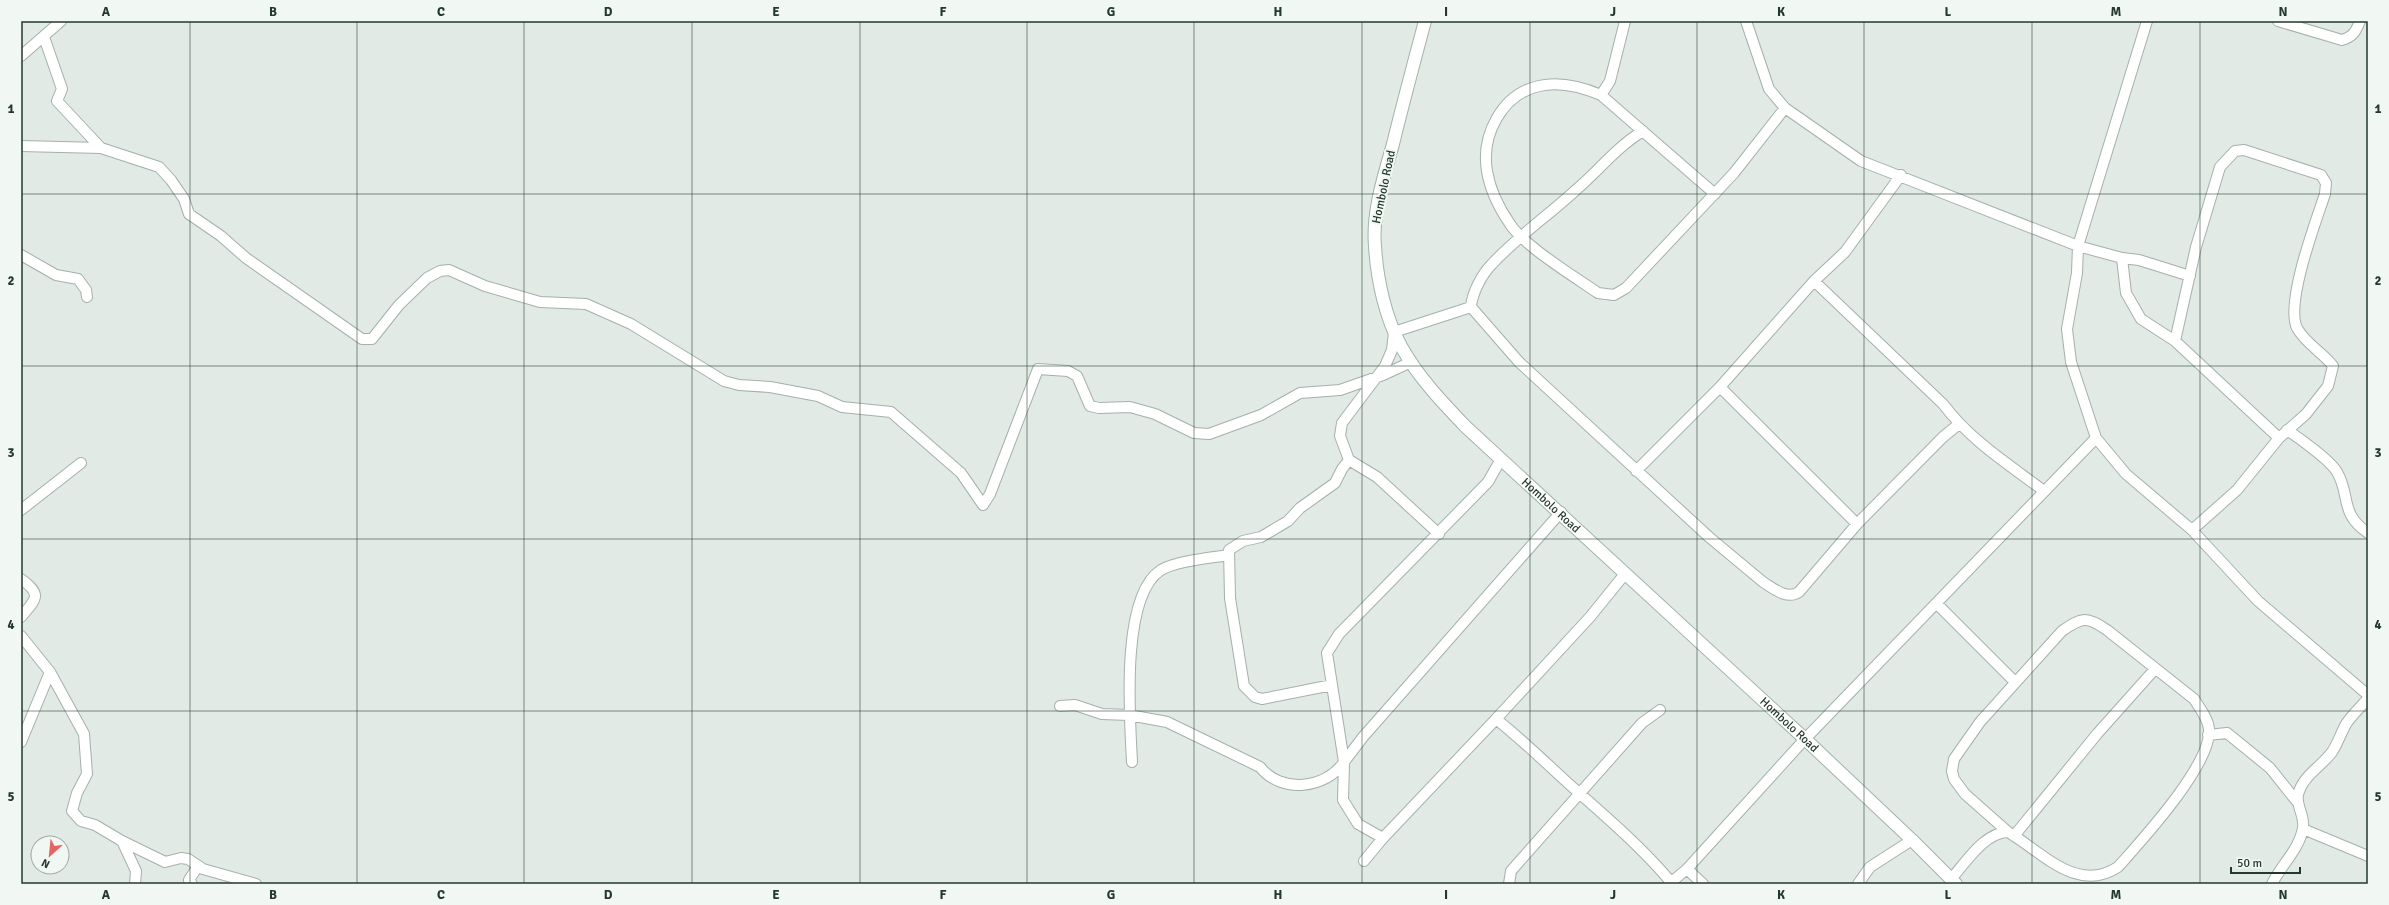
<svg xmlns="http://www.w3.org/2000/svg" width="2389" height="905" font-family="Signika,sans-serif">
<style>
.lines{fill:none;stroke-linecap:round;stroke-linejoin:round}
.street-casing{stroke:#a4b1aa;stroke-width:12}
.secondary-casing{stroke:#a1b4a9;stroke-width:14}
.street{stroke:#fff;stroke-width:10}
.secondary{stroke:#fff;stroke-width:12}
.grid{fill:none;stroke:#23392e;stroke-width:1;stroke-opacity:0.55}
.labels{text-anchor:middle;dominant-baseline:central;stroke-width:4;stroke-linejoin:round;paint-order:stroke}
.street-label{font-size:12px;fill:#23392e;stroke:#f1f7f2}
.neatline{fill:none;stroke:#23392e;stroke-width:1.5}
.grid-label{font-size:13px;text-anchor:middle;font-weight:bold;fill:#23392e}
</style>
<rect width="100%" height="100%" fill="#e1eae4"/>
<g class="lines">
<g class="street-casing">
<path id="street" d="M1746,21L1769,89L1785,108L1861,161L2078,246L2122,258L2139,260L2190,276
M2147,21L2078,246L2077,273L2067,329L2071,362L2096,438L2126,474L2192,530L2258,601L2368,695
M2278,21L2342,40C2353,37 2356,31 2360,21
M44,37L62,89L57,101L101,148
M21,56L61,21
M1601,95L1610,81L1625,21
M1643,131C1618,146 1599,170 1577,189C1549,215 1518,236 1492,264C1482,274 1472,293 1471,307L1519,362L1709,537L1763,582C1774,589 1787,600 1799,592L1857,524L1943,437L1959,424
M21,146L101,148L159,167L171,180L184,199L189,214L221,236L246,258L362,339H372L399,305L427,278L440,271L449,270L485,286L540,302L586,304L631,324L724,381L739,385L770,387L818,396L842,407L891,412L961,473L983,505L990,494L1038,369L1068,371L1077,376L1090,406L1099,408L1130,407L1155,414L1194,433L1209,434L1261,415L1300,393L1340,390L1383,375L1411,362
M1715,194L1601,95C1582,87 1561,81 1539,86C1502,94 1481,135 1487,171C1490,190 1499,208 1510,224C1524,246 1575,277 1598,293L1614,295L1626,288L1734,173L1785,108
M21,255L56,275L78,279L86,290L87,297
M2122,258L2126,293L2141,319L2175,341L2279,438
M1814,281L1943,404C1970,440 2008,464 2044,491
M2175,341L2196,247L2220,167L2235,151L2244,150L2321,175L2326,183L2325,194C2316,221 2285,303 2297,328C2305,343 2323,353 2333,366L2328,386L2306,414L2279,438L2237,490L2192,530
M1720,387L1857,524
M2287,430C2299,438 2330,460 2337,472C2351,496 2339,513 2368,533
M1636,471L1720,387L1814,281L1845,252L1901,175
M21,510L81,463
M1439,534L1377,477L1349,460L1340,436L1342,423L1385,366L1392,350L1394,332L1471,307
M1624,575L1590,617L1496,719C1525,742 1551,768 1578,792C1611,821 1643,849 1671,882
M21,579C43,595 36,599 21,617
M1937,604L2015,682
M21,636L50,672L84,734L87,774L77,793L72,811L81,821L95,825L122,841L136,871L135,884
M1332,685L1262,699L1255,697L1244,686L1230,598L1229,550L1243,541L1261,537L1288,521L1300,508L1335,483L1342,469L1349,460
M1060,706L1075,705L1102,714L1129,715L1167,722L1260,767C1281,794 1326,789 1344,762L1327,653L1339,634L1488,482L1501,459
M1496,719L1383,838L1358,824L1343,800L1344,762L1363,737L1561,512
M2208,735L2227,733L2270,768L2298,803
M21,742L50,672
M1132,762C1130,719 1120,596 1161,570C1176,561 1210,558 1229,555
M2303,829L2368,856
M2014,836L2097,734L2155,669
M122,841L165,862L181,858L188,859L203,869L256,884
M1364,861L1383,838
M1687,869L1703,884
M1950,880C1966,863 1983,833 2008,832C2042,852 2077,894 2118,867C2142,840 2212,764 2209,729C2208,718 2199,707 2194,699L2107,630C2087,616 2082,617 2062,631L1980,722L1954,759L1952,771L1954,779L1965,794L2008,832
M192,884L189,880L198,866
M1509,884L1511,871L1642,723L1660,710
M1669,884L1687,869L1805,739L2096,438
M1858,884L1870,867L1912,840
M2272,884C2281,865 2299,850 2303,828C2305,816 2296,806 2298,795C2302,776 2322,766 2332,752C2338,743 2341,733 2346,724C2352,715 2361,707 2368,698"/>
</g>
<g class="secondary-casing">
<g id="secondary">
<path id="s1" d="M1425,21C1414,62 1403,103 1393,144C1384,176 1372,212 1375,246C1377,279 1385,318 1402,348C1419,378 1442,402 1466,427L1805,739L1912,840L1956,884"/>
</g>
</g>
<use href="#street" class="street"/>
<use href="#secondary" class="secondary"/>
</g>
<path class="grid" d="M190,21V884M357,21V884M524,21V884M692,21V884M860,21V884M1027,21V884M1194,21V884M1362,21V884M1530,21V884M1697,21V884M1864,21V884M2032,21V884M2200,21V884M21,194H2368M21,366H2368M21,539H2368M21,711H2368"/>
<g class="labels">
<g class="street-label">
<text transform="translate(1384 187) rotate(-78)">Hombolo Road</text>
<text stroke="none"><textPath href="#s1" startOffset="555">Hombolo Road</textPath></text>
<text stroke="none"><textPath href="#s1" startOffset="879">Hombolo Road</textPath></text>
</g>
</g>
<rect width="2389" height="905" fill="none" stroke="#f1f7f2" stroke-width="44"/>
<g transform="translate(50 855) rotate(207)"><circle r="19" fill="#f1f7f2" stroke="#9faba4"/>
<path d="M0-3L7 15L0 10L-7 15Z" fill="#e46664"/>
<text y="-6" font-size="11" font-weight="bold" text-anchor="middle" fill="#23392e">N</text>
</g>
<path d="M2231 867v6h69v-6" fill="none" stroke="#23392e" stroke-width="2"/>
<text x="2237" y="867" font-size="12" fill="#23392e" stroke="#f1f7f2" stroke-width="3" paint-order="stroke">50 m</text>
<rect x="22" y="22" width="2345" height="861" class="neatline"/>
<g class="grid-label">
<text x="106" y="16">A</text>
<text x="273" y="16">B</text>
<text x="441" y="16">C</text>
<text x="608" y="16">D</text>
<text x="776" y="16">E</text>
<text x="943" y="16">F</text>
<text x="1111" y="16">G</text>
<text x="1278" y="16">H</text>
<text x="1446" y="16">I</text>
<text x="1613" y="16">J</text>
<text x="1781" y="16">K</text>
<text x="1948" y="16">L</text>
<text x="2116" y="16">M</text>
<text x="2283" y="16">N</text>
<text x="11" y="113">1</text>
<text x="2378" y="113">1</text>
<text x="11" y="285">2</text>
<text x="2378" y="285">2</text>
<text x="11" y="457">3</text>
<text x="2378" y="457">3</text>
<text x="11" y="629">4</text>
<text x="2378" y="629">4</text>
<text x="11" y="801">5</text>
<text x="2378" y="801">5</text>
<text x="106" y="899">A</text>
<text x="273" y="899">B</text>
<text x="441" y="899">C</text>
<text x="608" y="899">D</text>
<text x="776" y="899">E</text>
<text x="943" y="899">F</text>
<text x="1111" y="899">G</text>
<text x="1278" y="899">H</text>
<text x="1446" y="899">I</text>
<text x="1613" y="899">J</text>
<text x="1781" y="899">K</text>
<text x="1948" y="899">L</text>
<text x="2116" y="899">M</text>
<text x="2283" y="899">N</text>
</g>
</svg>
